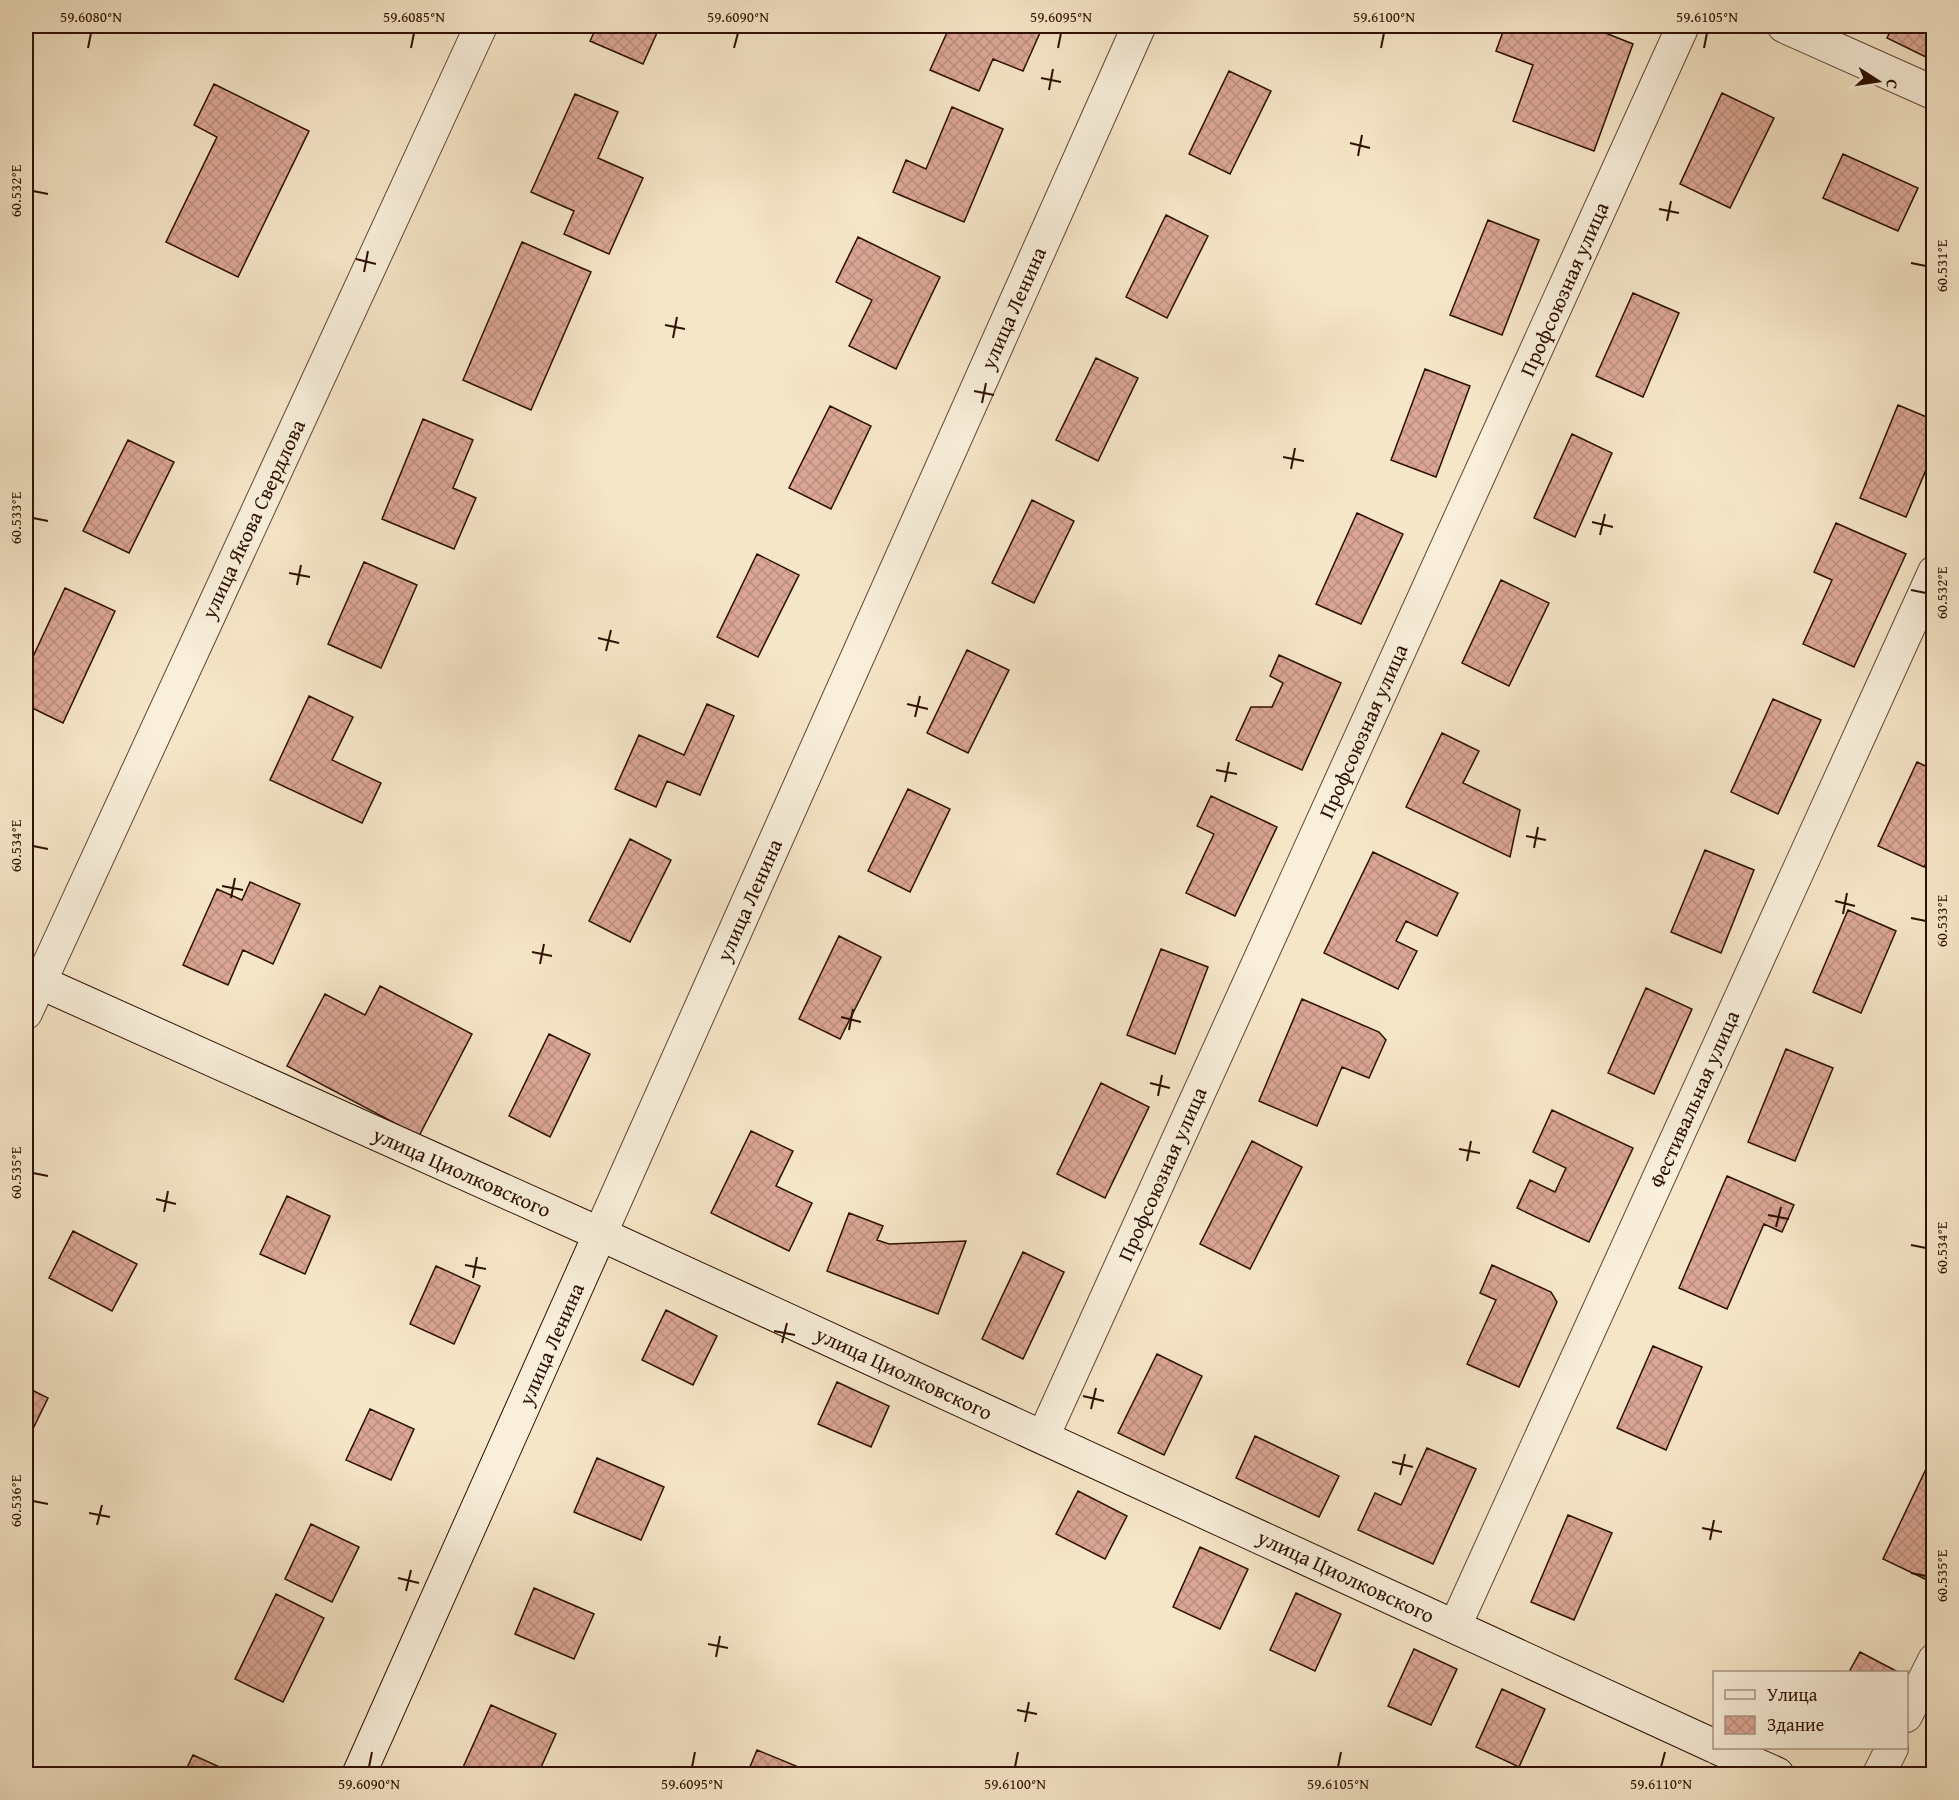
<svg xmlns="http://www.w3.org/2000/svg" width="1959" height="1800" font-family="'Gentium Book Plus',serif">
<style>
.building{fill:url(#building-cross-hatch);stroke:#2e1002;stroke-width:1.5}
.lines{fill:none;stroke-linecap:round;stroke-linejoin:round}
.minor-casing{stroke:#604634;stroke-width:34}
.tertiary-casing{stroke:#604634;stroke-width:35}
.secondary-casing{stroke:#2e1002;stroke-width:35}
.minor{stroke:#f9efdb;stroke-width:32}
.tertiary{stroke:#f9efdb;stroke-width:33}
.secondary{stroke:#f9efdb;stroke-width:33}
.ticks{fill:none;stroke:#2e1002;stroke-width:2}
.labels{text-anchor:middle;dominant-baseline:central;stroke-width:5;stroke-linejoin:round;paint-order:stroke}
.street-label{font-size:21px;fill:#2e1002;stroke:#f9efdb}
.neatline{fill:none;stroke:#2e1002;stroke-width:2}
.ticks-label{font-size:15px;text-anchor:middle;fill:#2e1002}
</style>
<defs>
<pattern id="building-cross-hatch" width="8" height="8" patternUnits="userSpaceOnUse" patternTransform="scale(1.5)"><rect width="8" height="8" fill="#dba695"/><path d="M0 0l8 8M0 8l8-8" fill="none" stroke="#bc8e7f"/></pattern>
</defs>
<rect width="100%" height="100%" fill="#f6e6c8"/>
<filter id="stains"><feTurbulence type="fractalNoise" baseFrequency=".00333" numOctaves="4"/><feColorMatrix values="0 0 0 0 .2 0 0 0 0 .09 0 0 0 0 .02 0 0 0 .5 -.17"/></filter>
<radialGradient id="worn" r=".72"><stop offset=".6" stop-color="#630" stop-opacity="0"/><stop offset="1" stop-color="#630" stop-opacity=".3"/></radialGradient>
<path class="building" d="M597,26H660L643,64L590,41Z
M950,26H1043L1023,71L993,59L979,91L930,70Z
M1505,26H1588L1633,44L1594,151L1513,121L1533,65L1496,51Z
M1893,26H1934V61L1887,38Z
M1229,71L1271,91L1230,174L1189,154Z
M214,84L309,131L238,277L166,242L217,137L194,125Z
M1722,93L1774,118L1730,208L1680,184Z
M575,94L618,112L598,158L643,178L609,254L564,234L574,211L531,192Z
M952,107L1003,129L964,222L893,192L906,160L926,169Z
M1843,154L1918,188L1898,231L1823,198Z
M1166,215L1208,236L1167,318L1126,297Z
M1488,220L1539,240L1502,335L1450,315Z
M858,237L940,277L896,369L849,346L872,300L836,282Z
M522,242L591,272L531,410L463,380Z
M1633,293L1679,313L1643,397L1596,376Z
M1096,358L1138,378L1098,461L1056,440Z
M1425,369L1470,386L1436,477L1391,460Z
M1898,405L1934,420V451L1906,517L1860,498Z
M830,406L871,426L831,509L789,488Z
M423,419L473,440L453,488L476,498L454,549L382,519Z
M1572,434L1612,453L1575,537L1534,518Z
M128,440L174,462L129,553L83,531Z
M1032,500L1074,521L1034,603L992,583Z
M1357,513L1403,534L1361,624L1316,604Z
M1836,523L1906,554L1854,667L1803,644L1832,580L1814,572Z
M757,554L799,575L758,657L717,637Z
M364,562L417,585L381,668L328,644Z
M1501,580L1549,603L1509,686L1462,663Z
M65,588L115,611L63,723L26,705V658L31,661Z
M967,650L1009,670L968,753L927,733Z
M1279,655L1341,683L1302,770L1236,740L1251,707H1272L1283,683L1270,676Z
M309,696L353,717L332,760L381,783L362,823L270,780Z
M1773,699L1821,720L1778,814L1731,792Z
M707,704L734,716L700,795L667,781L656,807L615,789L639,735L684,755Z
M1442,733L1479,751L1463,783L1520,810L1510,857L1406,807Z
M1917,762L1934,770V847L1924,867L1878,846Z
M908,789L950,809L910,892L868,871Z
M1211,796L1277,827L1235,916L1186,893L1214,834L1197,826Z
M630,839L671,860L630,942L589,921Z
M1705,850L1754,870L1721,953L1671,932Z
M1373,852L1458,893L1437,936L1406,921L1396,941L1417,951L1398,989L1324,953Z
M250,882L300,904L273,964L243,950L228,985L183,965L217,889L242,900Z
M1848,910L1896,931L1861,1013L1813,992Z
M839,936L881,957L840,1039L799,1019Z
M1161,949L1208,967L1175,1054L1127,1035Z
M380,986L472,1034L419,1136L287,1066L325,994L365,1015Z
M1646,988L1692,1009L1654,1094L1608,1073Z
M1302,999L1379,1032L1386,1040L1369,1078L1342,1067L1317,1126L1259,1101Z
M549,1034L590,1054L550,1137L509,1116Z
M1786,1049L1833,1068L1795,1161L1748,1142Z
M1101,1083L1149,1107L1105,1198L1057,1174Z
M1552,1110L1633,1148L1589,1242L1517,1208L1530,1180L1555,1192L1566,1168L1533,1152Z
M751,1131L793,1151L776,1186L812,1203L789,1251L711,1213Z
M1252,1141L1302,1167L1250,1269L1200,1244Z
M1727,1176L1794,1205L1782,1232L1764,1224L1727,1309L1679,1288Z
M287,1196L330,1216L305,1274L260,1254Z
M849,1213L883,1226L877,1240L889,1244L966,1241L938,1314L827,1271Z
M73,1231L137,1264L112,1311L49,1278Z
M1023,1252L1064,1272L1023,1359L982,1339Z
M1492,1265L1551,1292L1557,1302L1519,1387L1467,1364L1496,1300L1480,1293Z
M436,1266L480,1286L454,1344L410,1324Z
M666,1310L717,1336L693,1385L642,1360Z
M1653,1346L1702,1367L1666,1450L1617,1428Z
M1157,1354L1202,1376L1164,1455L1118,1433Z
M837,1382L889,1406L871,1447L818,1424Z
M26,1387L48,1398L26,1443Z
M370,1409L414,1429L391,1480L346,1460Z
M1255,1436L1339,1476L1319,1517L1236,1478Z
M1427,1448L1476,1469L1433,1564L1358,1530L1375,1493L1401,1505Z
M597,1458L664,1487L641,1540L574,1512Z
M1926,1469L1934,1473V1567L1927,1580L1883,1559Z
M1078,1491L1127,1516L1105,1559L1056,1534Z
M1568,1515L1612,1533L1574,1620L1531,1602Z
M311,1524L359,1547L332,1602L285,1579Z
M1200,1547L1248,1569L1220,1629L1173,1607Z
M534,1588L594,1614L574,1659L515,1634Z
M1296,1593L1341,1614L1315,1671L1270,1650Z
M276,1594L324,1618L283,1702L235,1679Z
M1414,1649L1457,1669L1431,1725L1388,1706Z
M1860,1652L1898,1672H1849Z
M1502,1689L1545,1709L1519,1767L1476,1747Z
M491,1705L556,1734L538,1774H460Z
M757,1750L813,1773L812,1774H747Z
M193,1755L235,1774H184Z"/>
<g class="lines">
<g class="minor-casing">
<path id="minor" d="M26,1013L481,26
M1043,1437L1683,26
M1455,1626L1934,572
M1906,1716L1934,1660
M1879,1774L1892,1748"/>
</g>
<g class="tertiary-casing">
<path id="tertiary" d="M1784,26L1934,93
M600,1234L1139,26"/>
</g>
<g class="secondary-casing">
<path id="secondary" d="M26,976L600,1234L1714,1746
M1718,1748L1777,1774
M359,1774L600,1234"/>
</g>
<use href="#minor" class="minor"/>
<use href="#tertiary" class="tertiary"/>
<use href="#secondary" class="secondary"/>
</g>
<path class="ticks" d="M88,48L91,33M411,48L414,33M734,48L738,33M1058,48L1061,33M1381,48L1384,33M1704,48L1707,33M1041,78L1061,82M1049,90L1053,69M1350,143L1370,148M1358,156L1362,135M33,191L48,194M1659,209L1679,213M1667,221L1671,201M356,259L376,264M1911,263L1926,266M364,272L368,251M665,325L685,329M673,338L677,317M974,391L994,395M982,403L986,383M1283,457L1304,461M1291,469L1295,448M33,518L48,521M1592,522L1613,527M1600,535L1605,514M289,573L310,577M297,585L301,565M1911,590L1926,593M598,638L619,643M606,651L611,630M907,704L928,709M915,717L920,696M1216,770L1237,774M1225,782L1229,762M1526,836L1546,840M33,846L48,849M1534,848L1538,827M222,886L243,890M231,898L235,878M1835,901L1855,906M1843,914L1847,893M1911,918L1926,921M532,952L552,956M540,964L544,944M841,1017L861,1022M849,1030L853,1009M1150,1083L1170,1088M1158,1096L1162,1075M1459,1149L1480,1153M1467,1161L1471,1141M33,1173L48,1176M156,1199L176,1204M164,1212L168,1191M1768,1215L1789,1219M1776,1227L1781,1207M1911,1245L1926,1248M465,1265L486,1269M473,1278L477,1257M774,1331L795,1335M782,1343L787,1323M1083,1396L1104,1401M1091,1409L1096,1388M1392,1462L1413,1467M1400,1475L1405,1454M33,1501L48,1504M89,1513L110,1517M97,1525L102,1505M1702,1528L1722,1532M1710,1540L1714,1520M1911,1573L1926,1576M398,1578L419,1583M406,1591L411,1570M708,1644L728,1648M716,1657L720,1636M1017,1710L1037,1714M1025,1722L1029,1702M369,1767L372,1752M692,1767L695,1752M1015,1767L1018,1752M1338,1767L1341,1752M1661,1767L1665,1752"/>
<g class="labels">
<g class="street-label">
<text transform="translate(1564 289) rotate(-66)">Профсоюзная улица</text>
<text transform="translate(1013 308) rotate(-66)">улица Ленина</text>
<text transform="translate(253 519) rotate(-65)">улица Якова Свердлова</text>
<text transform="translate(1363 731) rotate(-66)">Профсоюзная улица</text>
<text transform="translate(749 900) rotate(-66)">улица Ленина</text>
<text transform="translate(1694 1099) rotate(-66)">Фестивальная улица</text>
<text transform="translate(462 1172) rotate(24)">улица Циолковского</text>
<text transform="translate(1162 1174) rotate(-66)">Профсоюзная улица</text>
<text transform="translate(551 1344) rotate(-66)">улица Ленина</text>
<text transform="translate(904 1373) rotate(25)">улица Циолковского</text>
<text transform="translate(1346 1576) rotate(25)">улица Циолковского</text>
</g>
</g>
<rect width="1959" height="1800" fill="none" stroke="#f6e6c8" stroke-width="66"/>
<rect x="1713" y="1671" width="195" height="78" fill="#f9efdb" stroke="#a89684" stroke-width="1.5"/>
<rect x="1725" y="1690" width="30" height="9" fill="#f9efdb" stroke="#a89684" stroke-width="1.5"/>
<text x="1767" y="1701" font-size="18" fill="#2e1002">Улица</text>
<rect x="1725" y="1716" width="30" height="18" fill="url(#building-cross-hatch)" stroke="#a89684" stroke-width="1.5"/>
<text x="1767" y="1731" font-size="18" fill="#2e1002">Здание</text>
<g transform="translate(1878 81) rotate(102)" stroke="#f9efdb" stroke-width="4.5" paint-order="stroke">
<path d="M0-4.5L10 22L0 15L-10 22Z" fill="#2e1002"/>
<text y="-9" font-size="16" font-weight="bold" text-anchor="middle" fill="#2e1002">С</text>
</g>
<rect x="33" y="33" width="1893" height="1734" class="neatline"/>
<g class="ticks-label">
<text x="91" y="22">59.6080°N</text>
<text x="414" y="22">59.6085°N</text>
<text x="738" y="22">59.6090°N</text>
<text x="1061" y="22">59.6095°N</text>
<text x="1384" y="22">59.6100°N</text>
<text x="1707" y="22">59.6105°N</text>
<text transform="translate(16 191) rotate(-90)" y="5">60.532°E</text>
<text transform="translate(1942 266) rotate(-90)" y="5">60.531°E</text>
<text transform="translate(16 518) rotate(-90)" y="5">60.533°E</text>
<text transform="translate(1942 593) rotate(-90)" y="5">60.532°E</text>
<text transform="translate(16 846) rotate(-90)" y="5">60.534°E</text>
<text transform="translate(1942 921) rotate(-90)" y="5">60.533°E</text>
<text transform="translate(16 1173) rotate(-90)" y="5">60.535°E</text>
<text transform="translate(1942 1248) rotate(-90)" y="5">60.534°E</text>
<text transform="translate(16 1501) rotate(-90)" y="5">60.536°E</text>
<text transform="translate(1942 1576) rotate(-90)" y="5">60.535°E</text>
<text x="369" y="1789">59.6090°N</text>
<text x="692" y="1789">59.6095°N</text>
<text x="1015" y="1789">59.6100°N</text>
<text x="1338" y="1789">59.6105°N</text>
<text x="1661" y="1789">59.6110°N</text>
</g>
<rect width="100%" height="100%" filter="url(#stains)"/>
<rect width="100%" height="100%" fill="url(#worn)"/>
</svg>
